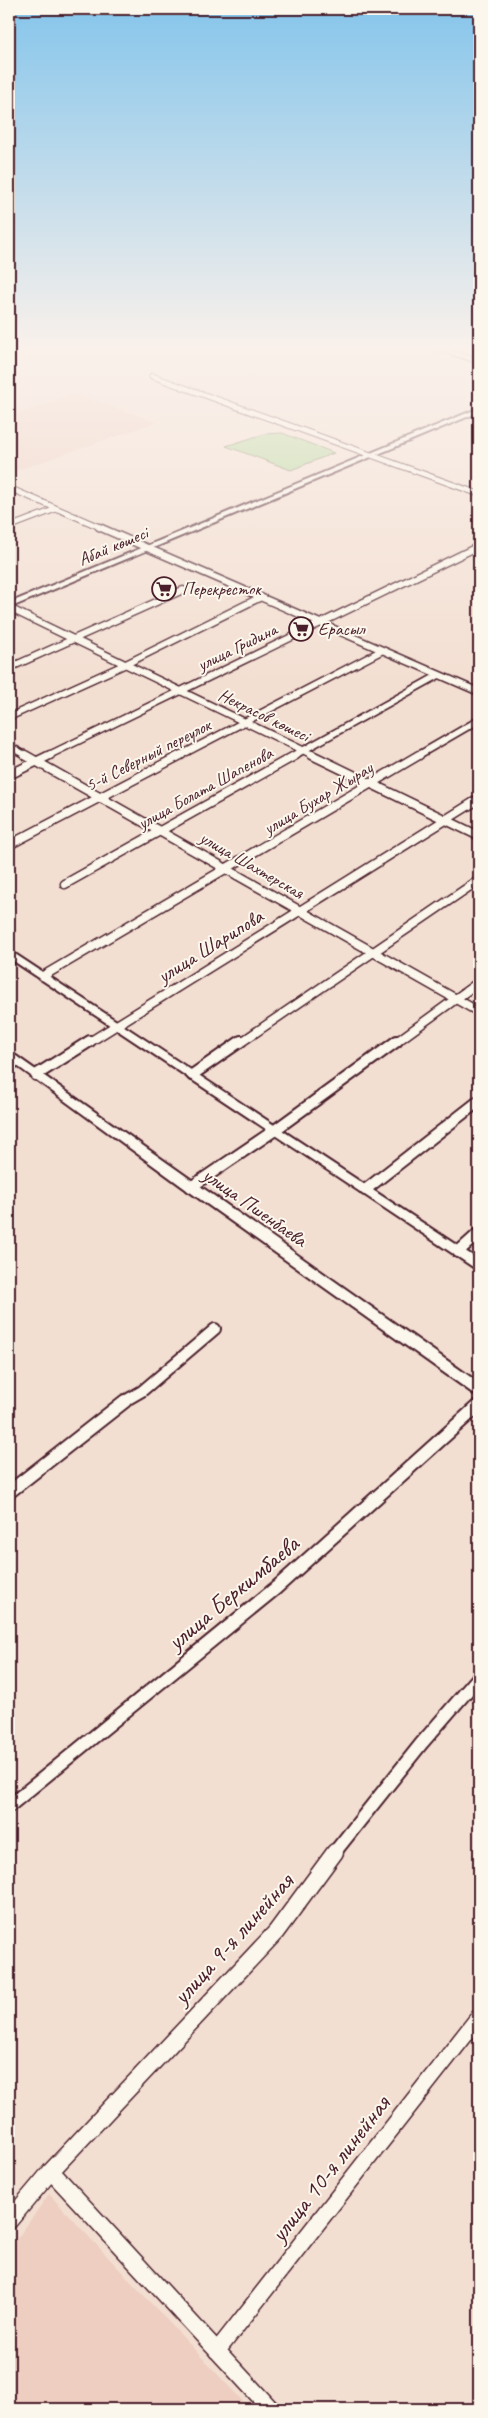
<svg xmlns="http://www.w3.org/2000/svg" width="488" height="2418" font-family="Caveat,sans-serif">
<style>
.built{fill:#edcec0}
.green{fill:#add693;stroke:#7c7a5f}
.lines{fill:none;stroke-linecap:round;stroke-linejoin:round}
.minor-far5-casing{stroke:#4a1f2b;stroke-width:7}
.minor-far4-casing{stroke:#4a1f2b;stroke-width:9}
.minor-far3-casing{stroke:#4a1f2b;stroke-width:11}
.minor-far2-casing{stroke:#4a1f2b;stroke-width:14}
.minor-far1-casing{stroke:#4a1f2b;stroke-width:16}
.minor-casing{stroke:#4a1f2b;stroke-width:19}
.tertiary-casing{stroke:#4a1f2b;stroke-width:4}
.secondary-casing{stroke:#4a1f2b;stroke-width:4}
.minor-far5{stroke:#fbf7ec;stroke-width:5}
.minor-far4{stroke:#fbf7ec;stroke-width:6}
.minor-far3{stroke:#fbf7ec;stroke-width:8}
.minor-far2{stroke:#fbf7ec;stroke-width:10}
.minor-far1{stroke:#fbf7ec;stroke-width:12}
.minor{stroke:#fbf7ec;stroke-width:16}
.tertiary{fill:#fbf7ec;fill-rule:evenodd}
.secondary{fill:#fbf7ec;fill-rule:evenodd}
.labels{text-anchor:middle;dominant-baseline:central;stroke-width:4;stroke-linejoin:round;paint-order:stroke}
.far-street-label{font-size:18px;fill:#4a1f2b;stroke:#fbf7ec}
.far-poi-label{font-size:18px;fill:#4a1f2b;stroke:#fbf7ec;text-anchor:start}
.street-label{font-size:21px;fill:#4a1f2b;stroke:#fbf7ec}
.near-street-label{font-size:25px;fill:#4a1f2b;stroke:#fbf7ec}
</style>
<rect width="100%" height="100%" fill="#f3dfd2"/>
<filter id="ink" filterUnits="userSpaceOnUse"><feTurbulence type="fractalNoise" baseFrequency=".02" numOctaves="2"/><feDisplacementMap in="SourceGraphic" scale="10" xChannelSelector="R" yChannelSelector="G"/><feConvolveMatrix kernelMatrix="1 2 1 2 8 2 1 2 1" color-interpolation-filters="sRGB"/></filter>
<g filter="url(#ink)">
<path class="built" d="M76,394L157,422L9,473V416Z
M49,2194L250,2409H9V2250Z"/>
<path class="green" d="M282,433L334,453L291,470L226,446L264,434Z"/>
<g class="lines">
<g class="minor-far5-casing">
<path id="minor-far5" d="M152,376L479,494
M9,488L102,528
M9,527L56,509"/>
</g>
<g class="minor-far4-casing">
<path id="minor-far4" d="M99,527L479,692
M9,608L315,756
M9,668L183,590
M9,717L126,664L261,597
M9,746L27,756
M47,756L479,546
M179,756L381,651
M293,756L439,675
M417,756L479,720"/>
</g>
<g class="minor-far3-casing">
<path id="minor-far3" d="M25,755L479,1012
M312,755L479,836
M9,775L50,755
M9,845L181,755
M65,884L296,755
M43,976L419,755
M88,1043L479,799
M240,1043L479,880
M395,1043L479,982"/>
</g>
<g class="minor-far2-casing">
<path id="minor-far2" d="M36,1075L90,1041
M192,1075L241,1041
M191,1187L275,1130L397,1041
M365,1190L479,1101
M458,1252L479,1233
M123,1402L142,1391L215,1329"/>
</g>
<g class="minor-far1-casing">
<path id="minor-far1" d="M9,1492L125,1401
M9,1806L276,1588L479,1405
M334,1853L421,1744L479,1677"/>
</g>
<g class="minor-casing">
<path id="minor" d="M51,2171L271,2409
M9,2221L51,2171L276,1932L335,1852
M217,2351L479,2017"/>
</g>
<g class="tertiary-casing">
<path id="tertiary" d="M9,950L479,1260V1271L9,958Z
M9,1051L479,1383V1396L474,1394L187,1190L9,1060Z"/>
</g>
<g class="secondary-casing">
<path id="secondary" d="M426,346H435L479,359V363Z
M479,408V412L9,608V603Z"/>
</g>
<use href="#minor-far5" class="minor-far5"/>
<use href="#minor-far4" class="minor-far4"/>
<use href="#minor-far3" class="minor-far3"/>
<use href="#minor-far2" class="minor-far2"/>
<use href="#minor-far1" class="minor-far1"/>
<use href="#minor" class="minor"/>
<use href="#tertiary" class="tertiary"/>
<use href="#secondary" class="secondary"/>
</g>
</g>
<linearGradient id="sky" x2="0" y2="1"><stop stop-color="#85c5eb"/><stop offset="0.51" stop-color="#faf1eb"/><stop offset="1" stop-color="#faf1eb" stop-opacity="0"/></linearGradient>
<rect width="488" height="684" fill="url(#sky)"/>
<defs>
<g id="supermarket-ring" transform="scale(1.25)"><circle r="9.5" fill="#fbf7ec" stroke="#4a1f2b" stroke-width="1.5"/><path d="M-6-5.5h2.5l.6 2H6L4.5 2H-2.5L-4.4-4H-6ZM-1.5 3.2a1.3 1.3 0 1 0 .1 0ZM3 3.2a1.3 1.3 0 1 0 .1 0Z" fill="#4a1f2b"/></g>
</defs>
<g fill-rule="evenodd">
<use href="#supermarket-ring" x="164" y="589"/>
<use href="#supermarket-ring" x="301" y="629"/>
</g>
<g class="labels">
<g class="far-street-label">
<text transform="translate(113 546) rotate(-23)">Абай көшесі</text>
<text transform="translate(237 647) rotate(-26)">улица Гридина</text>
<text transform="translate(264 715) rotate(26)">Некрасов көшесі</text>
<text transform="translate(148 755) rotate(-27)">5-й Северный переулок</text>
<text transform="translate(205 788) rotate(-29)">улица Болата Шапенова</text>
<text transform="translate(318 798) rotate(-31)">улица Бухар Жырау</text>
<text transform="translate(252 865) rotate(30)">улица Шахтерская</text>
</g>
<g class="far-poi-label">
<text x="182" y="589">Перекресток</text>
<text x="318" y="629">Ерасыл</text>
</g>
<g class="street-label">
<text transform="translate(210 946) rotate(-32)">улица Шарипова</text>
<text transform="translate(255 1207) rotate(35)">улица Пшенбаева</text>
</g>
<g class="near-street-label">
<text transform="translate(233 1593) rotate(-40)">улица Беркимбаева</text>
<text transform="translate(233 1939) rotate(-48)">улица 9-я линейная</text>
<text transform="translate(330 2169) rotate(-52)">улица 10-я линейная</text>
</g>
</g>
<rect width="488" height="2418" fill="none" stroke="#fbf7ec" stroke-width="30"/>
<rect x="15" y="15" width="458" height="2388" fill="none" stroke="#4a1f2b" stroke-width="2" filter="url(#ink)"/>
</svg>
